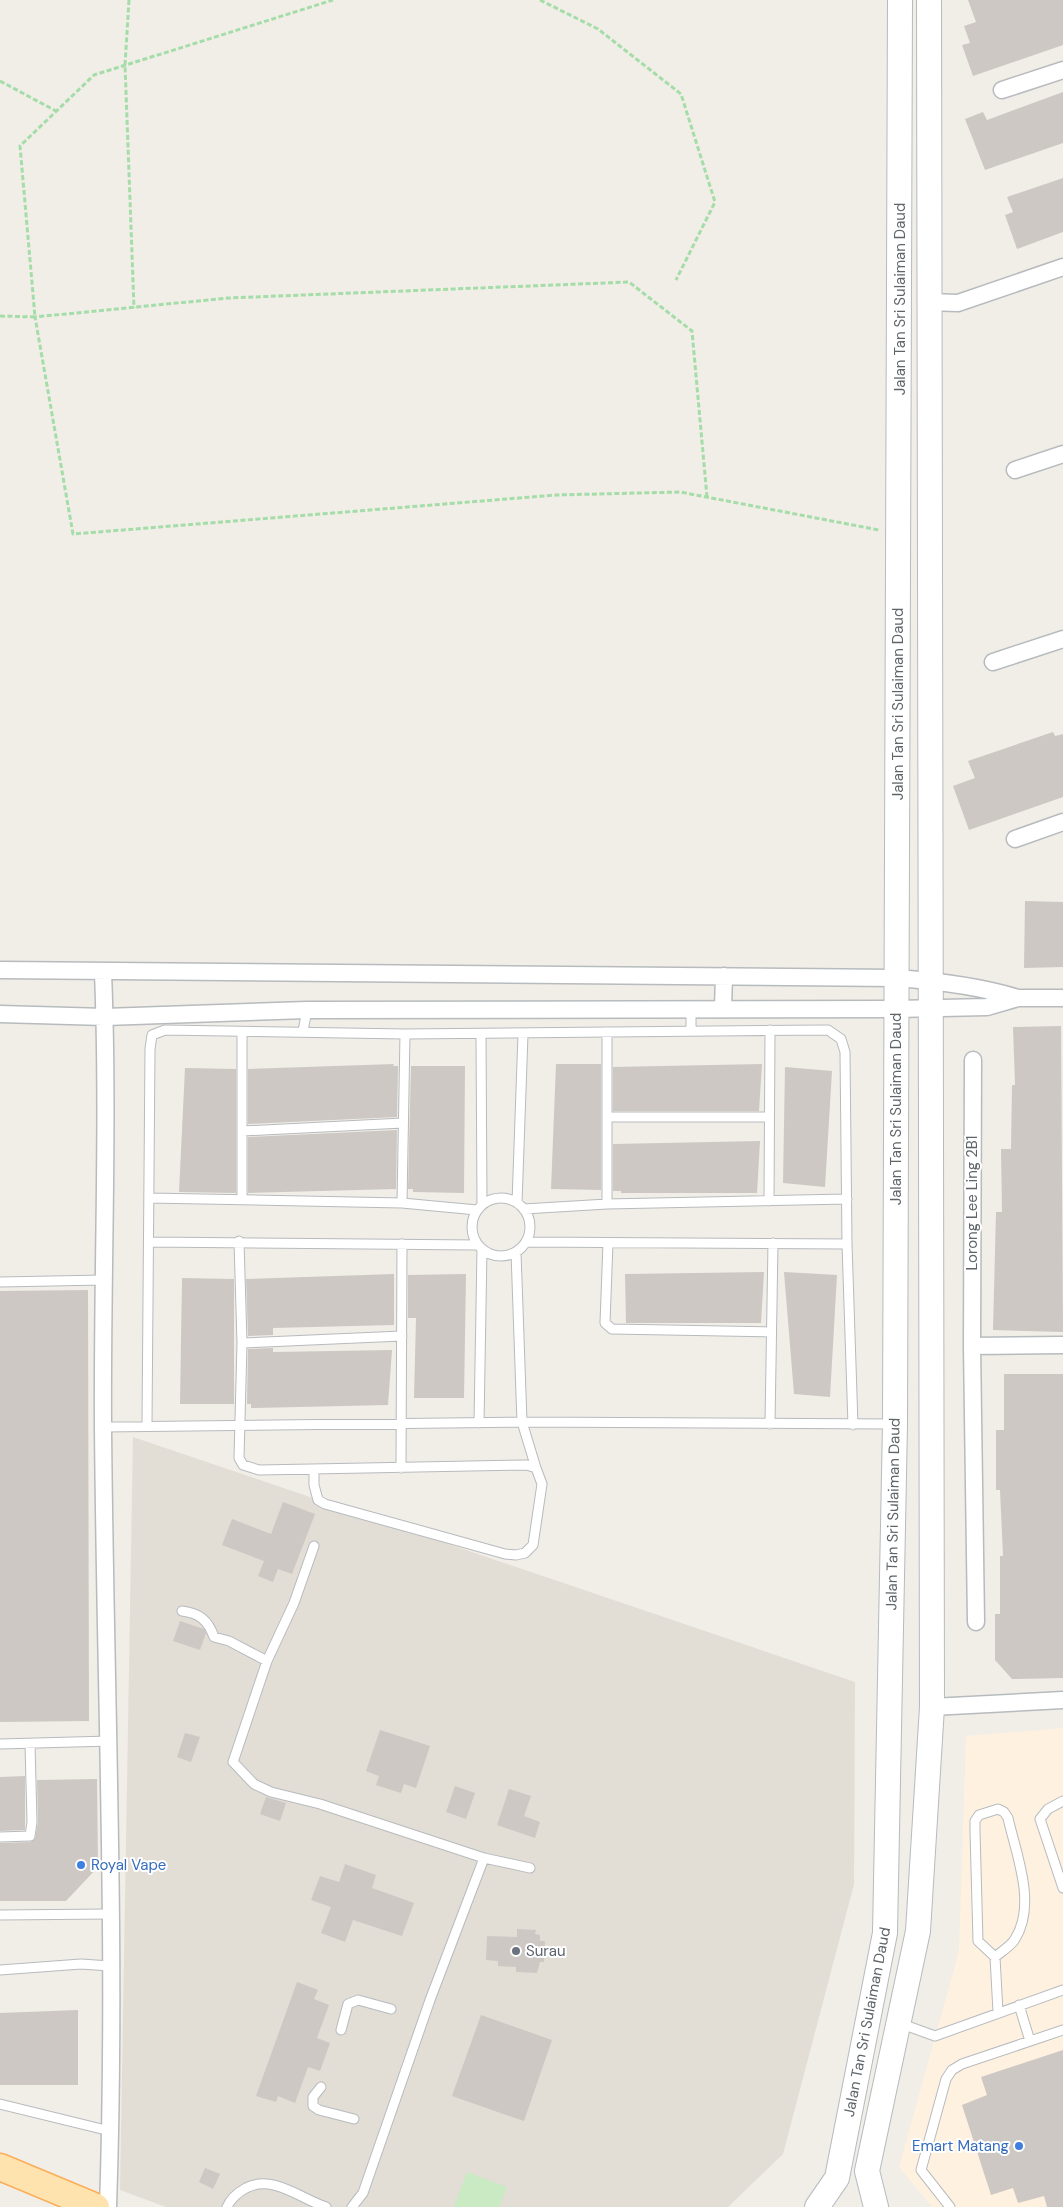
<svg xmlns="http://www.w3.org/2000/svg" width="1063" height="2207" font-family="'DM Sans',sans-serif">
<style>
.commercial{fill:#fff1df}
.education{fill:#e2ddd5}
.green{fill:#caeac3}
.building{fill:#cdc8c4}
.lines{fill:none;stroke-linecap:round;stroke-linejoin:round}
.service-casing{stroke:#b7bbbe;stroke-width:11}
.minor-casing{stroke:#b7bbbe;stroke-width:19}
.secondary-casing{stroke:#b5bbbf;stroke-width:26}
.primary-casing{stroke:#fbad57;stroke-width:29}
.path{stroke:#a5dda9;stroke-width:3;stroke-dasharray:5 2.5;stroke-linecap:butt}
.service{stroke:#fff;stroke-width:9}
.minor{stroke:#fff;stroke-width:16}
.secondary{stroke:#fff;stroke-width:24}
.primary{stroke:#ffe3af;stroke-width:26}
.shop-dot{fill:#3f7fe0;stroke:#fff;stroke-width:2}
.worship-dot{fill:#6b7280;stroke:#fff;stroke-width:2}
.labels{text-anchor:middle;dominant-baseline:central;stroke-width:4;stroke-linejoin:round;paint-order:stroke}
.street-label{font-size:15px;fill:#5e6568;stroke:#fff}
.shop-label{font-size:15px;fill:#366cbe;stroke:#fff;text-anchor:start}
.worship-label{font-size:15px;fill:#5b616d;stroke:#fff;text-anchor:start}
</style>
<rect width="100%" height="100%" fill="#f1ede7"/>
<path class="commercial" d="M1063,1728V2207H932L899,2167L959,1951L966,1736Z"/>
<path class="education" d="M133,1437L855,1682L854,1884L783,2154L728,2207H166L120,2190Z"/>
<path class="green" d="M467,2172L507,2187L499,2207H454Z"/>
<path class="building" d="M968,0H1063V45L973,76L962,45L970,43L964,26L976,22Z
M1063,92V143L985,170L965,119L983,112L987,120Z
M1063,178V232L1017,249L1005,215L1013,212L1007,197Z
M1053,732L1055,736L1063,734V797L969,830L953,786L975,778L968,761Z
M1025,901L1063,902V967L1024,968Z
M1061,1026L1063,1332L993,1330L996,1212H1002L1001,1149H1011L1012,1085H1015L1013,1027Z
M394,1064L393,1066H398L397,1117L248,1124V1069Z
M556,1064H601V1190L551,1189Z
M762,1064L759,1111H613V1067Z
M411,1066H465L464,1193L413,1192V1189H408Z
M785,1067L832,1071L825,1187L783,1183Z
M185,1068L236,1069V1193L179,1192Z
M397,1130L396,1189L248,1193V1137Z
M760,1141L757,1193H621V1191H613V1144Z
M764,1272L761,1323H626L625,1274Z
M784,1272L837,1275L830,1397L794,1394Z
M394,1274V1325L273,1328V1335L248,1336L246,1279Z
M466,1274L464,1398H414L416,1318H408V1275Z
M182,1278L234,1279V1404H180Z
M88,1290L89,1721L0,1722V1291Z
M273,1348V1352L392,1350L388,1405L251,1408V1404H247L248,1349Z
M1004,1374H1063V1678L1012,1679L995,1660V1614H1000V1556H1003L1000,1490H996V1430H1004Z
M283,1502L315,1514L292,1574L278,1569L273,1582L258,1576L264,1561L222,1545L232,1519L271,1534Z
M180,1621L204,1629L206,1633L200,1650L173,1641Z
M380,1730L430,1746L416,1788L404,1784L401,1793L376,1785L379,1776L366,1771Z
M185,1733L200,1737L191,1762L177,1757Z
M25,1776V1830L0,1831V1777Z
M97,1779L98,1867L66,1901H0V1843L30,1842L35,1839L38,1822L37,1780Z
M455,1786L475,1793L466,1819L446,1812Z
M509,1789L531,1796L524,1816L540,1822L535,1838L497,1825Z
M266,1797L286,1803L280,1821L260,1814Z
M345,1864L376,1875L372,1888L414,1903L402,1936L353,1920L345,1942L321,1933L331,1907L311,1900L320,1876L339,1882Z
M517,1929L536,1930L535,1934L540,1935V1941H545L544,1962H540L537,1973L516,1972V1967L498,1966V1961L486,1960L487,1936L517,1937Z
M297,1982L318,1990L314,1999L329,2005L317,2038L330,2043L320,2071L308,2067L295,2103L278,2096L276,2102L256,2096Z
M78,2010V2085H0V2013Z
M481,2015L552,2040L524,2121L452,2096Z
M1063,2050V2207H1047L1044,2196L1018,2203L1013,2188L991,2195L962,2105L987,2095L981,2077Z
M205,2168L220,2174L213,2189L199,2182Z"/>
<g class="lines">
<g class="service-casing">
<path id="service" d="M691,1009V1031
M303,1031L307,1010
M607,1032V1204
M481,1034L482,1204
M608,1117H769
M242,1131L403,1123
M472 1227a29 29 0 1 1 58 0a29 29 0 1 1-58 0Z
M149,1198L402,1203L477,1210
M242,1199V1032
M769,1201L770,1030
M402,1203L405,1034
M517,1203L523,1034
M524,1209L607,1204L847,1199
M239,1241L242,1343L239,1458L243,1465L259,1470L527,1465L536,1468L542,1484L533,1545L525,1553L516,1555L505,1554L325,1504L318,1500L314,1485V1469
M149,1242L477,1245
M526,1242L847,1244
M608,1243L605,1323L612,1329L771,1332
M516,1252L522,1422L536,1468
M0,1282L104,1280
M242,1343L402,1336
M479,1423L482,1249
M770,1424L773,1243
M147,1425L150,1049L152,1035L165,1030L405,1034L828,1030L841,1039L845,1052L847,1244L853,1425
M103,1427L522,1422L893,1424
M401,1468L402,1244
M314,1546L294,1603L267,1661L233,1762L254,1784L271,1792L320,1804L484,1858L530,1868
M182,1611C199,1613 208,1620 214,1637L229,1641L267,1661
M0,1744L110,1741
M1063,1801L1048,1809L1040,1819L1063,1888
M0,1837L30,1836L32,1822L30,1744
M0,1915L110,1914
M995,1957L978,1941L975,1831V1821L979,1815L998,1809L1004,1812L1008,1818C1016,1854 1037,1904 1015,1939C1011,1946 1002,1951 995,1957L998,2012
M0,1970L81,1964L110,1966
M1019,2005L1030,2041
M899,2023L935,2036L1063,1990
M341,2030L348,2004L358,2000L391,2009
M321,2087L313,2097V2106L319,2110L354,2119
M0,2104L110,2131
M227,2207C231,2198 237,2193 246,2188C273,2174 301,2199 326,2207
M352,2207L363,2193L430,2000L484,1858
M950,2207L921,2170L946,2079L952,2070L962,2064L1063,2030"/>
</g>
<g class="minor-casing">
<path id="minor" d="M1002,90L1063,70
M928,302L958,303L1063,267
M1015,470L1063,454
M993,662L1063,639
M1015,839L1063,822
M0,970L896,978C937,981 979,986 1018,998
M103,972C109,1123 102,1274 103,1425C105,1686 117,1946 108,2207
M723,1008L724,976
M0,1014L105,1017L307,1010L896,1009L987,1007L1018,998H1063
M973,1060L972,1346L976,1622
M972,1346L1063,1345
M932,1707L1063,1700"/>
</g>
<g class="secondary-casing">
<path id="secondary" d="M817,2207L837,2178L885,1933L895,1424L900,0
M876,2207L867,2171L918,1931L932,1707L929,0"/>
</g>
<g class="primary-casing">
<path id="primary" d="M0,2167L96,2207"/>
</g>
<path class="path" d="M129,0L125,65L134,308
M540,0L598,29L681,94L715,202L676,280
M0,81L56,111
M0,316L35,317L20,146L94,75L333,0
M707,497L692,331L629,282L228,298L35,317L73,534L556,495L680,492L879,530"/>
<use href="#service" class="service"/>
<use href="#minor" class="minor"/>
<use href="#secondary" class="secondary"/>
<use href="#primary" class="primary"/>
</g>
<g class="shop-dot">
<circle cx="81" cy="1865" r="5"/>
<circle cx="1019" cy="2146" r="5"/>
</g>
<circle class="worship-dot" cx="516" cy="1951" r="5"/>
<g class="labels">
<g class="street-label">
<text transform="translate(900 299) rotate(-90)">Jalan Tan Sri Sulaiman Daud</text>
<text transform="translate(898 704) rotate(-90)">Jalan Tan Sri Sulaiman Daud</text>
<text transform="translate(896 1109) rotate(-90)">Jalan Tan Sri Sulaiman Daud</text>
<text transform="translate(972 1203) rotate(-90)">Lorong Lee Ling 2B1</text>
<text transform="translate(893 1514) rotate(-89)">Jalan Tan Sri Sulaiman Daud</text>
<text transform="translate(867 2022) rotate(-79)">Jalan Tan Sri Sulaiman Daud</text>
</g>
<g class="shop-label">
<text x="91" y="1865">Royal Vape</text>
<text x="1009" y="2146" text-anchor="end">Emart Matang</text>
</g>
<g class="worship-label">
<text x="526" y="1951">Surau</text>
</g>
</g>
</svg>
